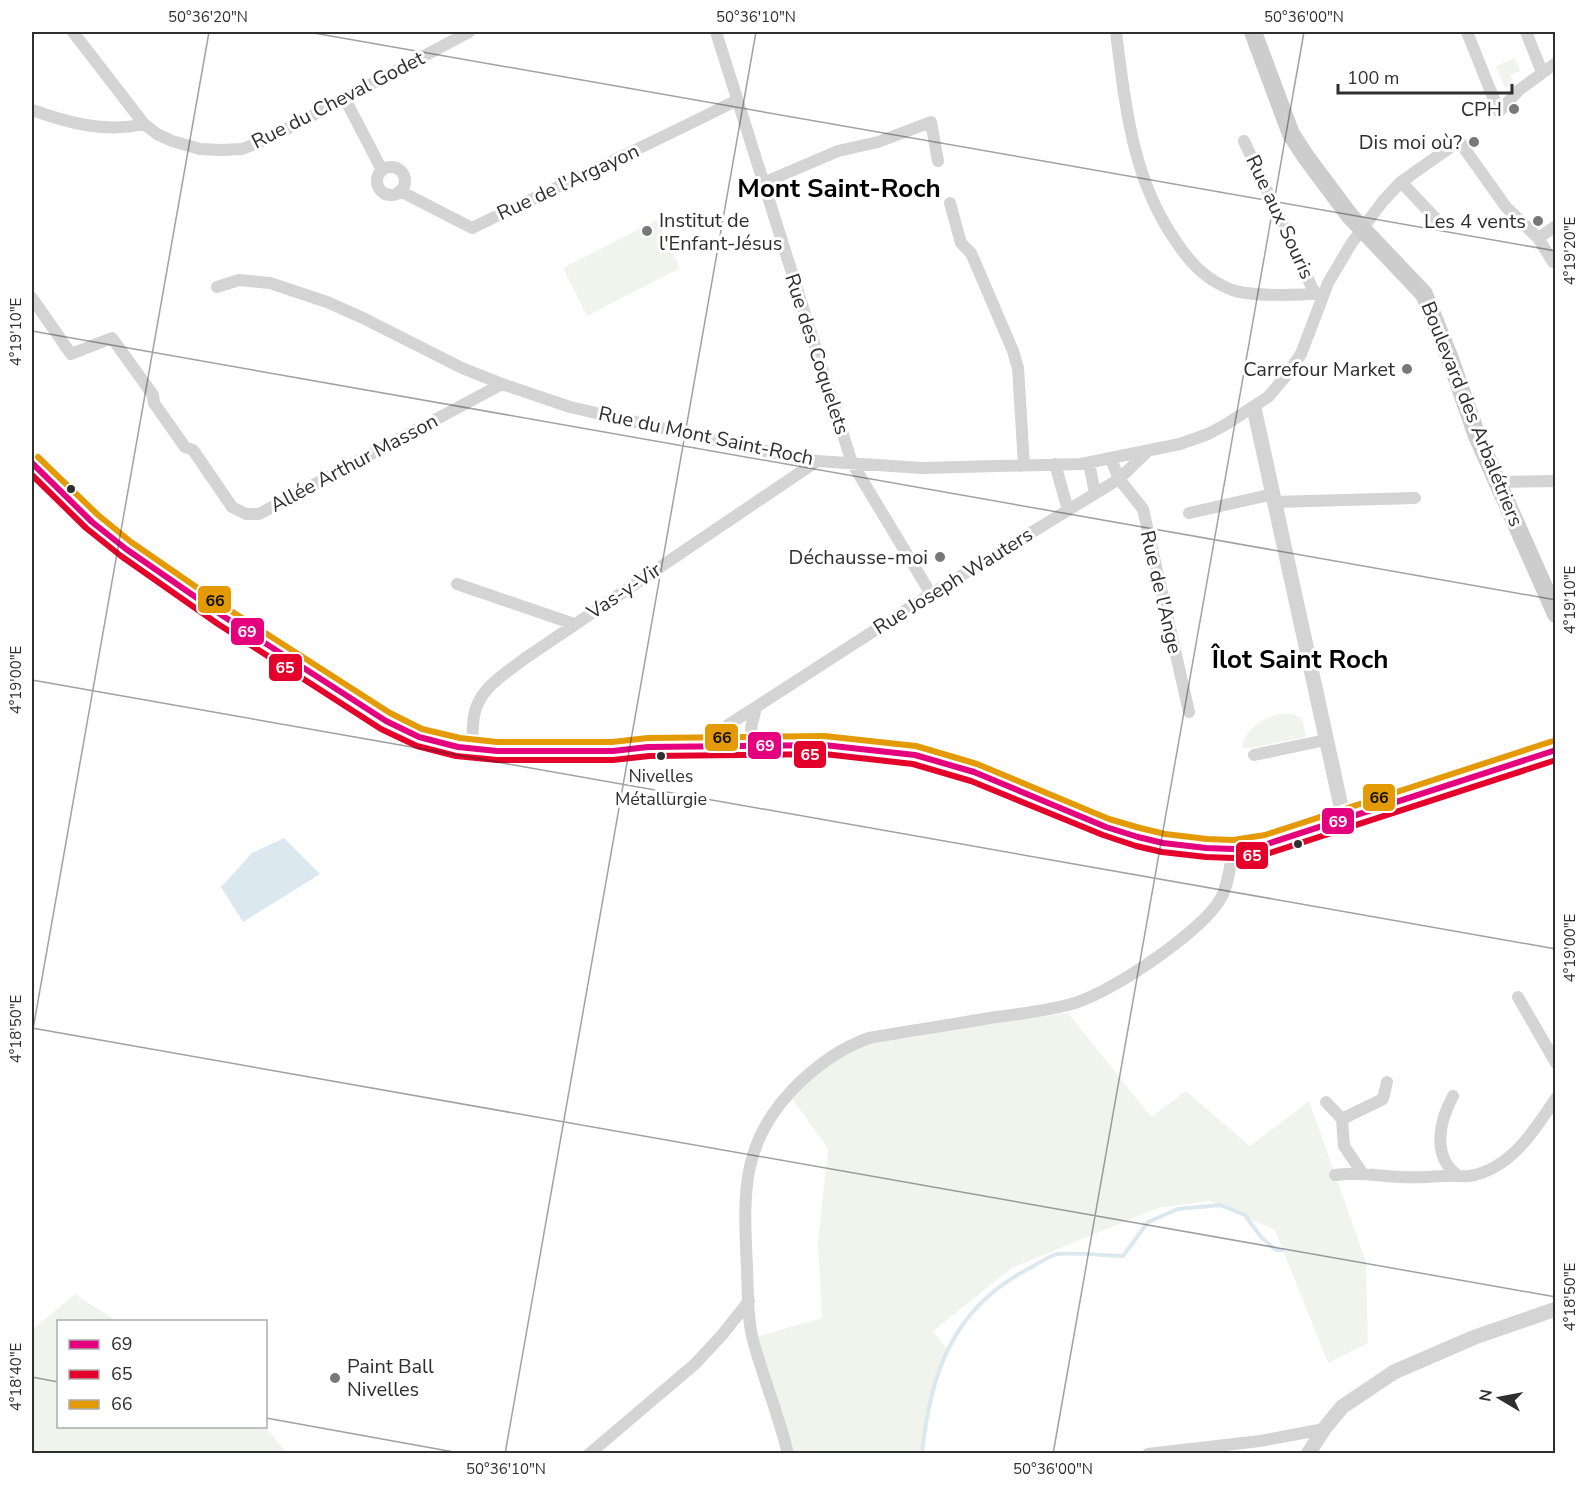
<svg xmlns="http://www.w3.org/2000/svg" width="1587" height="1485" font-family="'Nunito Sans',sans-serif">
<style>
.green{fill:#f1f4ed}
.water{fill:#dce8ef}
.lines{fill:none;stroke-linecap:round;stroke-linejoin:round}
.stream{stroke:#dce8ef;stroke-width:4}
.minor{stroke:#d4d4d4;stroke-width:12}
.tertiary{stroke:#d4d4d4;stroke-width:15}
.secondary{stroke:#cdcdcd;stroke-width:18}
.bus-1-casing{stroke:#fff;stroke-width:10}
.bus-2-casing{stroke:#fff;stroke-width:10}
.bus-3-casing{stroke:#fff;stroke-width:10}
.bus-1{stroke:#e5007d;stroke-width:6}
.bus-2{stroke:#e4002b;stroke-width:6}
.bus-3{stroke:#e39a05;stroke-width:6}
.ticks{fill:none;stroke:#2f2f2f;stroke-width:1.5;stroke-opacity:0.45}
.poi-dot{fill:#787878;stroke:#fff;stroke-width:2}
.bus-dot{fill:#2f2f2f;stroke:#fff;stroke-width:2}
.labels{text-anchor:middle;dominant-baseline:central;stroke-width:6;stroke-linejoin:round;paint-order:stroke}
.bus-label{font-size:18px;fill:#2f2f2f;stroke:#fff}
.street-label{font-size:20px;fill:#2f2f2f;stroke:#fff}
.poi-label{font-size:20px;fill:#2f2f2f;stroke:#fff;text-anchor:end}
.district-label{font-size:26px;font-weight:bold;fill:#000;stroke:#fff}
.line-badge{stroke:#fff;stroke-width:2}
.badge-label{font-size:16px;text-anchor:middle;font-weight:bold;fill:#fff}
.pale-badge-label{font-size:16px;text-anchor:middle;font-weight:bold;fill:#111}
.neatline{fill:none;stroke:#2f2f2f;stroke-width:2}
.ticks-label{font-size:15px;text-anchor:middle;fill:#2f2f2f}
</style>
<rect width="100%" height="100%" fill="#fff"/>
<path class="green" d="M1515,58L1520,71L1510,75L1514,84L1505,88L1496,66Z
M657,220L680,268L587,316L563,268Z
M1279,714H1292L1302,718L1306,737L1250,748H1242C1245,729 1262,719 1279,714Z
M1068,1013L1151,1117L1186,1091L1250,1146L1309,1101L1366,1262L1368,1343L1328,1363L1275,1230L1209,1201L1158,1208L1012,1268L933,1331L948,1350L933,1386L922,1453H788L752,1338L822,1318L818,1242L828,1149L789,1094L858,1042Z
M75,1294L117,1321L58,1322V1426L265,1427L287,1453H32V1330Z"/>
<path class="water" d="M284,838L320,874L243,922L221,887L252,853Z"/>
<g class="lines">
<path class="stream" d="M922,1454C930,1373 953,1307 1030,1268C1037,1264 1046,1258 1054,1255C1065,1251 1109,1256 1123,1256L1148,1222L1178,1209L1220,1205L1245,1215L1261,1237L1276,1250H1282"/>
<path class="minor" d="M73,32L144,124L157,134L172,141L200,149L221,150L242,149L268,139L469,32
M716,32L852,463L931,594
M1116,32C1125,104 1132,178 1175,240C1190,263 1206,280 1232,290C1253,297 1301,295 1323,293
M1467,32L1499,112L1519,90L1556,63
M1526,32L1542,72
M345,99L382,170
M32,110C69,123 105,133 144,124
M1244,141L1315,294
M377 181a14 14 0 1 1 28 0a14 14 0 1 1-28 0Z
M1401,182L1439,222
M763,183L838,151L878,142L931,122L938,161
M400,191L472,228C560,185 649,145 737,100
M950,203L961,243L971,253L1013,351L1018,368L1024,465
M1538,238L1556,226
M217,287L239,280L270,283L327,302L363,318L462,368L502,384L570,407L745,447L817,461L922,468L1081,464L1180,444L1208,434L1225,425L1268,397L1285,377L1301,354L1328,283L1351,244L1383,201L1401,182L1459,141L1506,207L1538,238L1553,262
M32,298L71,354L112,338L153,395L154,403L185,447L193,450L232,507L246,514H259L502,384
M1111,459L1119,479L1143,509L1189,712
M1089,463L1095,493
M1055,464L1068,510
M1498,482L1556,481
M1274,502L1415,498
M1189,513L1273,494
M457,584L574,624
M472,750C473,739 472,727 474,716C478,689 505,674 524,659L817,461
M713,751L717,735L728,725L931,594L1119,479L1146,453
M756,752L751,728L756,707
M1254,755L1326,740
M1518,997L1556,1063
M1453,1096C1440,1120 1431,1155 1457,1175
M1326,1102L1342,1119
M1363,1174L1344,1146L1342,1119L1383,1099L1387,1082
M1335,1175C1357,1172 1378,1176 1400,1177C1415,1178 1430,1177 1446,1176C1453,1175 1462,1177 1469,1176C1510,1170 1535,1130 1556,1098
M589,1454L695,1364L722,1335L749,1301
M788,1454C779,1415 763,1378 753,1340C747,1317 748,1291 747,1267C743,1189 741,1140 800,1082C821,1063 841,1048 869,1038C909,1031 949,1025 990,1018C1018,1014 1048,1011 1075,1003C1112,992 1203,931 1221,898C1229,883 1230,865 1233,849
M1148,1454L1260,1441L1324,1429"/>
<path class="tertiary" d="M1254,408L1344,820
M1308,1454L1324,1429L1342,1407L1394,1372L1475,1337L1556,1309"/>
<path class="secondary" d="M1253,32L1291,134L1306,157L1350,216L1424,294L1449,356L1477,436L1556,614
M32,463L92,522L126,549L223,616L401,729C478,763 543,746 623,752
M613,751L648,747L824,745L915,755L974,772L1106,827L1138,837L1163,843L1206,848L1233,849L1267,844L1556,750"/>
<g class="bus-1-casing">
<path id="bus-1" d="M32,463L92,522L126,549L223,616L386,721L419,737L458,747L497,751H613L648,747L824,745L915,755L974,772L1106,827L1138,837L1163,843L1206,848L1233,849L1267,844L1556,750"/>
</g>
<g class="bus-2-casing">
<path id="bus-2" d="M32,475L86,528L121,556L218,624L381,729L417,746L456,756L497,760H613L649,756L824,754L913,764L971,781L1103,835L1136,846L1162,852L1206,857L1233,858L1270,853L1556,760"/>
</g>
<g class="bus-3-casing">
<path id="bus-3" d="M38,457L98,515L131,542L228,609L390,713L422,729L460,738L497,742H612L648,738L824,736L916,746L977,764L1109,819L1140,828L1165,834L1207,839L1233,840L1265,835L1553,741"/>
</g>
<use href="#bus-1" class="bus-1"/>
<use href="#bus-2" class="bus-2"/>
<use href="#bus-3" class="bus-3"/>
</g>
<path class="ticks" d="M308,32L1556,251M32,331L1556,600M32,680L1556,949M32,1028L1556,1297M32,1035L209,32M32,1377L58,1382M266,1418L465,1454M505,1454L756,32M1053,1454L1304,32"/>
<g class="poi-dot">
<circle cx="1514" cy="109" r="6"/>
<circle cx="1474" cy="142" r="6"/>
<circle cx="1538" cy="221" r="6"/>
<circle cx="647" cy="231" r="6"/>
<circle cx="1407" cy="369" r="6"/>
<circle cx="940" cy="557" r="6"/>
<circle cx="335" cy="1378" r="6"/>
</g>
<g class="bus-dot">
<circle cx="71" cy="489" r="5"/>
<circle cx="661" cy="756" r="5"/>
<circle cx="1298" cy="844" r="5"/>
</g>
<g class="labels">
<g class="bus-label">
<text x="661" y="776">Nivelles<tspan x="661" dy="23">Métallurgie</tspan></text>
</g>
<g class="street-label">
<text transform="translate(338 100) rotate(-27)">Rue du Cheval Godet</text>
<text transform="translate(568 182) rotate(-25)">Rue de l'Argayon</text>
<text transform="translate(1280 217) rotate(65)">Rue aux Souris</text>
<text transform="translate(817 354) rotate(72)">Rue des Coquelets</text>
<text transform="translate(1472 414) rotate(68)">Boulevard des Arbalétriers</text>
<text transform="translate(706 436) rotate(12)">Rue du Mont Saint-Roch</text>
<text transform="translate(354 463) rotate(-28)">Allée Arthur Masson</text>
<text transform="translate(953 581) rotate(-32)">Rue Joseph Wauters</text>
<text transform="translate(624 591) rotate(-34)">Vas-y-Vir</text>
<text transform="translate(1161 592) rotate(77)">Rue de l'Ange</text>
</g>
<g class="poi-label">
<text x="1502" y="109">CPH</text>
<text x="1462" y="142">Dis moi où?</text>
<text x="659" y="220" text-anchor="start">Institut de<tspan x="659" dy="23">l'Enfant-Jésus</tspan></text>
<text x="1526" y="221">Les 4 vents</text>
<text x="1395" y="369">Carrefour Market</text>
<text x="928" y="557">Déchausse-moi</text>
<text x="347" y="1366" text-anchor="start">Paint Ball<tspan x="347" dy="23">Nivelles</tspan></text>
</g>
<g class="district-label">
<text x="839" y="188">Mont Saint-Roch</text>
<text x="1300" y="659">Îlot Saint Roch</text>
</g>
</g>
<g class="line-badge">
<rect x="197" y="585" width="35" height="29" rx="6" fill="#e39a05"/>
<rect x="230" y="617" width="35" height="29" rx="6" fill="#e5007d"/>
<rect x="268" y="653" width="35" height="29" rx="6" fill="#e4002b"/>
<rect x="704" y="723" width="35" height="29" rx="6" fill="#e39a05"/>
<rect x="747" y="731" width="35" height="29" rx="6" fill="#e5007d"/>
<rect x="793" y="740" width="34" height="29" rx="6" fill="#e4002b"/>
<rect x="1362" y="783" width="34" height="29" rx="6" fill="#e39a05"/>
<rect x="1321" y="807" width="34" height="28" rx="6" fill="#e5007d"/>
<rect x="1235" y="841" width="34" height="29" rx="6" fill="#e4002b"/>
</g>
<g class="badge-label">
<text x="247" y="637">69</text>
<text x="285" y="673">65</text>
<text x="765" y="751">69</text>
<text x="810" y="760">65</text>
<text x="1338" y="827">69</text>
<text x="1252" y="861">65</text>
</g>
<g class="pale-badge-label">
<text x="215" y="606">66</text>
<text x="722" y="743">66</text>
<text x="1379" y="803">66</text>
</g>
<rect width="1587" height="1485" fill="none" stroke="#ffffff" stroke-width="66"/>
<rect x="57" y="1320" width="210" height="108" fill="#ffffff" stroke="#acacac" stroke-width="1.5"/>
<rect x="69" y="1340" width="30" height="9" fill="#e5007d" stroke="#acacac" stroke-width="1.5"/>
<text x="111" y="1350" font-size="18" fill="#2f2f2f">69</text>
<rect x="69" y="1370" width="30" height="9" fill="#e4002b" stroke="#acacac" stroke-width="1.5"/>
<text x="111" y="1380" font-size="18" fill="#2f2f2f">65</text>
<rect x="69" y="1400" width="30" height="9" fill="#e39a05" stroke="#acacac" stroke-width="1.5"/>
<text x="111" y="1410" font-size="18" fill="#2f2f2f">66</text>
<g transform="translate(1500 1398) rotate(280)" stroke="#ffffff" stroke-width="4.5" paint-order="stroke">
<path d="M0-4.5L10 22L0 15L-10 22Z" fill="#2f2f2f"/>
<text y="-9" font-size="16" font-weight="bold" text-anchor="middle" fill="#2f2f2f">N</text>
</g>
<path d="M1338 84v9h174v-9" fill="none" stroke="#2f2f2f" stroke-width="3"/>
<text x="1347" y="84" font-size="18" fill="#2f2f2f" stroke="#ffffff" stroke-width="4.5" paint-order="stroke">100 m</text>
<rect x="33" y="33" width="1521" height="1419" class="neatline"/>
<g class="ticks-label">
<text x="208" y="22">50°36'20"N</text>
<text x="756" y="22">50°36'10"N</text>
<text x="1304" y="22">50°36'00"N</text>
<text transform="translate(1570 251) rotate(-90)" y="5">4°19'20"E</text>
<text transform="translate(16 332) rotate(-90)" y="5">4°19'10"E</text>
<text transform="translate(1570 600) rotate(-90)" y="5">4°19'10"E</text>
<text transform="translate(16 680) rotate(-90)" y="5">4°19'00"E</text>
<text transform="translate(1570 948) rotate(-90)" y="5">4°19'00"E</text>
<text transform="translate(16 1029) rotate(-90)" y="5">4°18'50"E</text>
<text transform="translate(1570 1297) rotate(-90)" y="5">4°18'50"E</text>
<text transform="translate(16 1377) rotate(-90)" y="5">4°18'40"E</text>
<text x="506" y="1474">50°36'10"N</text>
<text x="1053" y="1474">50°36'00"N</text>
</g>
</svg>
